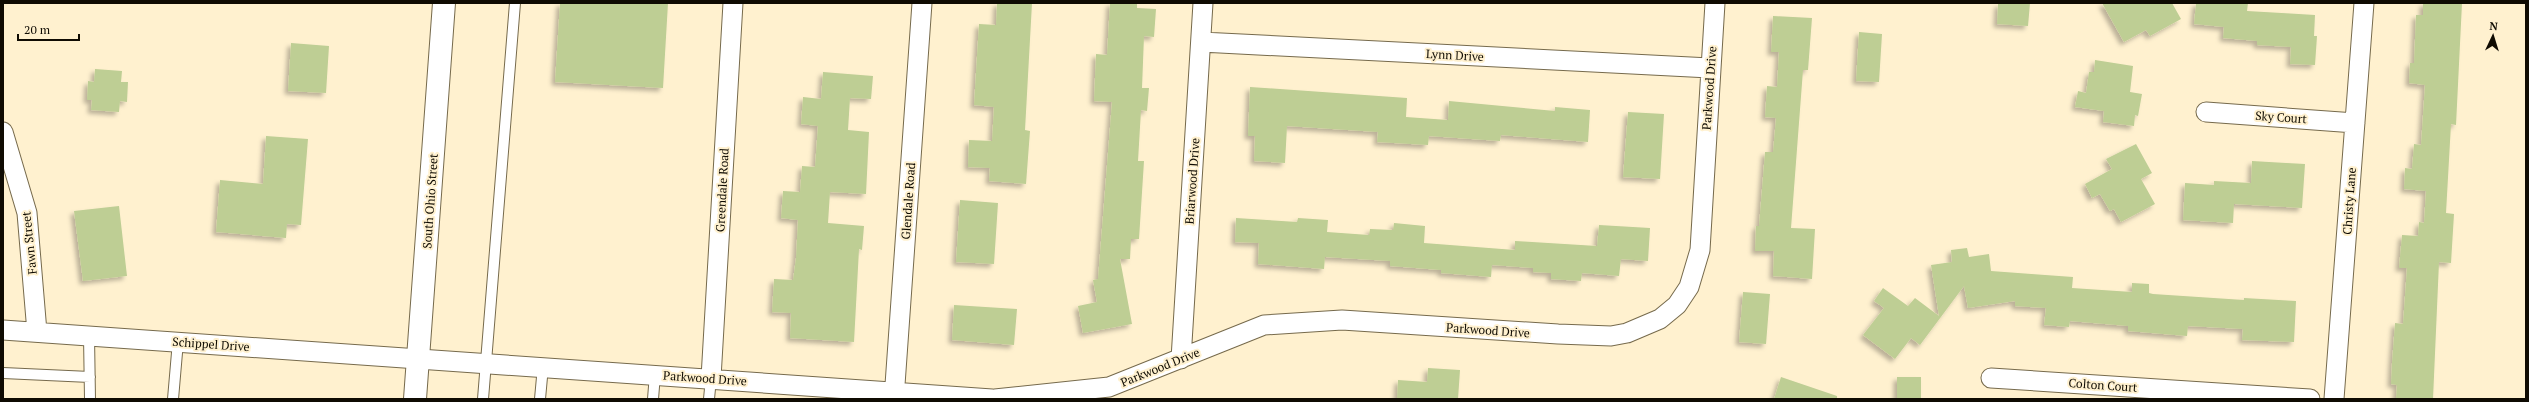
<svg xmlns="http://www.w3.org/2000/svg" width="2529" height="402" font-family="'PT Serif',serif">
<style>
.building{fill:#bece94;filter:url(#shadow)}
.lines{fill:none;stroke-linecap:round;stroke-linejoin:round}
.lane-casing{stroke:#766a4c;stroke-width:12}
.street-casing{stroke:#766a4c;stroke-width:21}
.secondary-casing{stroke:#766a4c;stroke-width:24}
.lane{stroke:#fff;stroke-width:10}
.street{stroke:#fff;stroke-width:19}
.secondary{stroke:#fff;stroke-width:22}
.labels{text-anchor:middle;dominant-baseline:central;stroke-width:4;stroke-linejoin:round;paint-order:stroke}
.street-label{font-size:12px;fill:#0f0b02;stroke:#fff1cf}
</style>
<defs>
<filter id="shadow"><feDropShadow dx="-3.5" dy="3.5" stdDeviation="2" flood-color="#0004"/></filter>
</defs>
<rect width="100%" height="100%" fill="#fff1cf"/>
<path class="building" d="M560,3H668L663,88L555,82Z
M997,3H1032L1025,130L1030,131L1026,184L989,181L990,168L968,167L969,140L992,141L994,107L974,105L979,24L996,25Z
M1110,3H1137V8L1156,9L1154,37L1144,36L1142,88H1149L1147,111L1141,110L1138,161H1144L1139,239H1131L1130,259H1120L1132,324L1083,333L1078,306L1097,302L1093,280L1098,279L1112,102L1094,101L1096,54L1107,55Z
M2030,3L2028,26L1997,24L1998,4Z
M2102,3H2172L2181,19L2150,36L2146,30L2124,42Z
M2196,3H2248L2247,11L2315,15L2314,36H2317L2315,65L2290,64L2291,47L2257,45V41L2223,38L2224,27L2194,24Z
M2423,3H2462L2456,125L2451,124L2446,213L2454,214L2451,263L2439,262L2433,399H2396L2397,385L2391,384L2392,363L2395,323L2403,324L2407,268H2399L2402,235L2418,236L2419,222L2424,223L2426,191L2404,189L2405,168L2412,169L2414,144L2421,145L2425,85L2409,83L2410,63H2414L2416,15H2423Z
M1773,16L1812,18L1808,70H1803L1791,228L1815,229L1812,279L1773,276L1774,251H1755L1756,226H1759L1765,152H1773L1776,118L1765,117L1767,86L1777,87L1779,52H1771Z
M1859,32L1882,34L1879,82L1856,81Z
M291,43L329,46L326,93L288,91Z
M2095,60L2133,66L2130,92L2142,94L2138,116L2135,115L2134,126L2103,122L2104,111L2075,107L2078,91L2086,93L2089,72H2094Z
M95,69L122,71L121,82H128L127,102L120,101L119,112L91,110L92,100H87L88,81L94,82Z
M823,72L873,76L871,99L850,98L848,130L869,132L866,194L830,192L828,223L864,226L862,250L859,249L854,342L790,338L791,313L772,312L774,279L793,280L796,258L798,220L781,218L783,191L800,192L802,166L815,167L818,126L801,124L803,97L821,99Z
M1250,87L1407,98L1406,117L1448,120L1449,101L1555,111V107L1590,110L1588,142L1501,135L1500,141L1429,136L1428,145L1377,142L1378,132L1287,126L1285,163L1254,161L1255,136H1248Z
M1628,112L1664,114L1660,179L1623,177Z
M266,136L308,139L301,225L287,224L286,238L216,232L220,180L263,184Z
M2136,144L2152,173L2141,179L2155,204L2121,222L2114,209L2110,211L2100,194L2092,198L2085,184L2112,169L2106,159Z
M2252,161L2305,164L2302,208L2234,204L2233,223L2183,220L2185,183L2214,185V181L2251,183Z
M960,200L998,203L994,264L956,262Z
M119,206L127,276L83,281L74,211Z
M1236,218L1297,222L1298,218L1328,220L1327,232L1369,235L1370,229L1393,230L1394,223L1425,226L1424,243L1515,250V241L1597,246L1599,225L1650,228L1648,261L1621,259L1619,276L1582,273L1581,281L1551,279V273L1533,272V268L1492,265L1491,277L1441,273V270L1390,266V261L1325,257L1324,269L1258,264L1259,243L1235,242Z
M1967,248L1969,257L1989,254L1991,271L2073,277L2072,288L2132,292V283L2149,284V293L2153,294L2244,300V298L2296,301L2294,342L2242,340L2243,329L2188,326L2187,336L2128,331V326L2070,321L2069,327L2044,325L2046,308L2015,306V301L1968,308L1964,286L1920,345L1911,338L1895,359L1863,335L1884,308L1874,301L1883,288L1908,306L1915,298L1939,316L1931,265L1952,262L1951,250Z
M1743,292L1770,294L1766,344L1739,342Z
M954,305L1017,309L1014,345L952,340Z
M1428,368L1460,370L1458,399H1397L1398,380L1427,382Z
M1781,377L1837,396V399H1774Z
M1897,377H1921V399H1897Z"/>
<g class="lines">
<g class="lane-casing">
<path id="lane" d="M89,336L90,399
M3,373L90,377
M173,399L178,341
M483,399L515,3
M540,399L543,366
M653,399L655,374
M709,399L711,378"/>
</g>
<g class="street-casing">
<path id="street" d="M1201,42L1710,68
M2206,112L2355,123
M3,132L27,213L37,332
M3,330L992,399
M1181,359L1203,3
M711,378L733,3
M1991,378L2310,399
M894,399L922,3
M995,399L1109,387L1264,325L1342,320L1558,334L1611,336L1627,333L1660,319L1677,305L1689,287L1700,250L1715,3
M2334,399L2364,3"/>
</g>
<g class="secondary-casing">
<path id="secondary" d="M415,399L444,3"/>
</g>
<use href="#lane" class="lane"/>
<use href="#street" class="street"/>
<use href="#secondary" class="secondary"/>
</g>
<g class="labels">
<g class="street-label">
<text transform="translate(1455 55) rotate(3)">Lynn Drive</text>
<text transform="translate(1709 88) rotate(-86)">Parkwood Drive</text>
<text transform="translate(2281 117) rotate(4)">Sky Court</text>
<text transform="translate(1192 181) rotate(-86)">Briarwood Drive</text>
<text transform="translate(722 190) rotate(-87)">Greendale Road</text>
<text transform="translate(430 201) rotate(-86)">South Ohio Street</text>
<text transform="translate(908 201) rotate(-86)">Glendale Road</text>
<text transform="translate(2349 201) rotate(-86)">Christy Lane</text>
<text transform="translate(29 243) rotate(-96)">Fawn Street</text>
<text transform="translate(1488 330) rotate(4)">Parkwood Drive</text>
<text transform="translate(211 344) rotate(4)">Schippel Drive</text>
<text transform="translate(1160 367) rotate(-22)">Parkwood Drive</text>
<text transform="translate(705 378) rotate(4)">Parkwood Drive</text>
<text transform="translate(2103 385) rotate(4)">Colton Court</text>
</g>
</g>
<rect width="2529" height="402" fill="none" stroke="#0f0b02" stroke-width="8"/>
<g transform="translate(2493 36) rotate(4)" stroke="#fff1cf" stroke-width="3" paint-order="stroke">
<path d="M0-3L7 15L0 10L-7 15Z" fill="#0f0b02"/>
<text y="-6" font-size="11" font-weight="bold" text-anchor="middle" fill="#0f0b02">N</text>
</g>
<path d="M18 34v6h61v-6" fill="none" stroke="#0f0b02" stroke-width="2"/>
<text x="24" y="34" font-size="12" fill="#0f0b02" stroke="#fff1cf" stroke-width="3" paint-order="stroke">20 m</text>
</svg>
